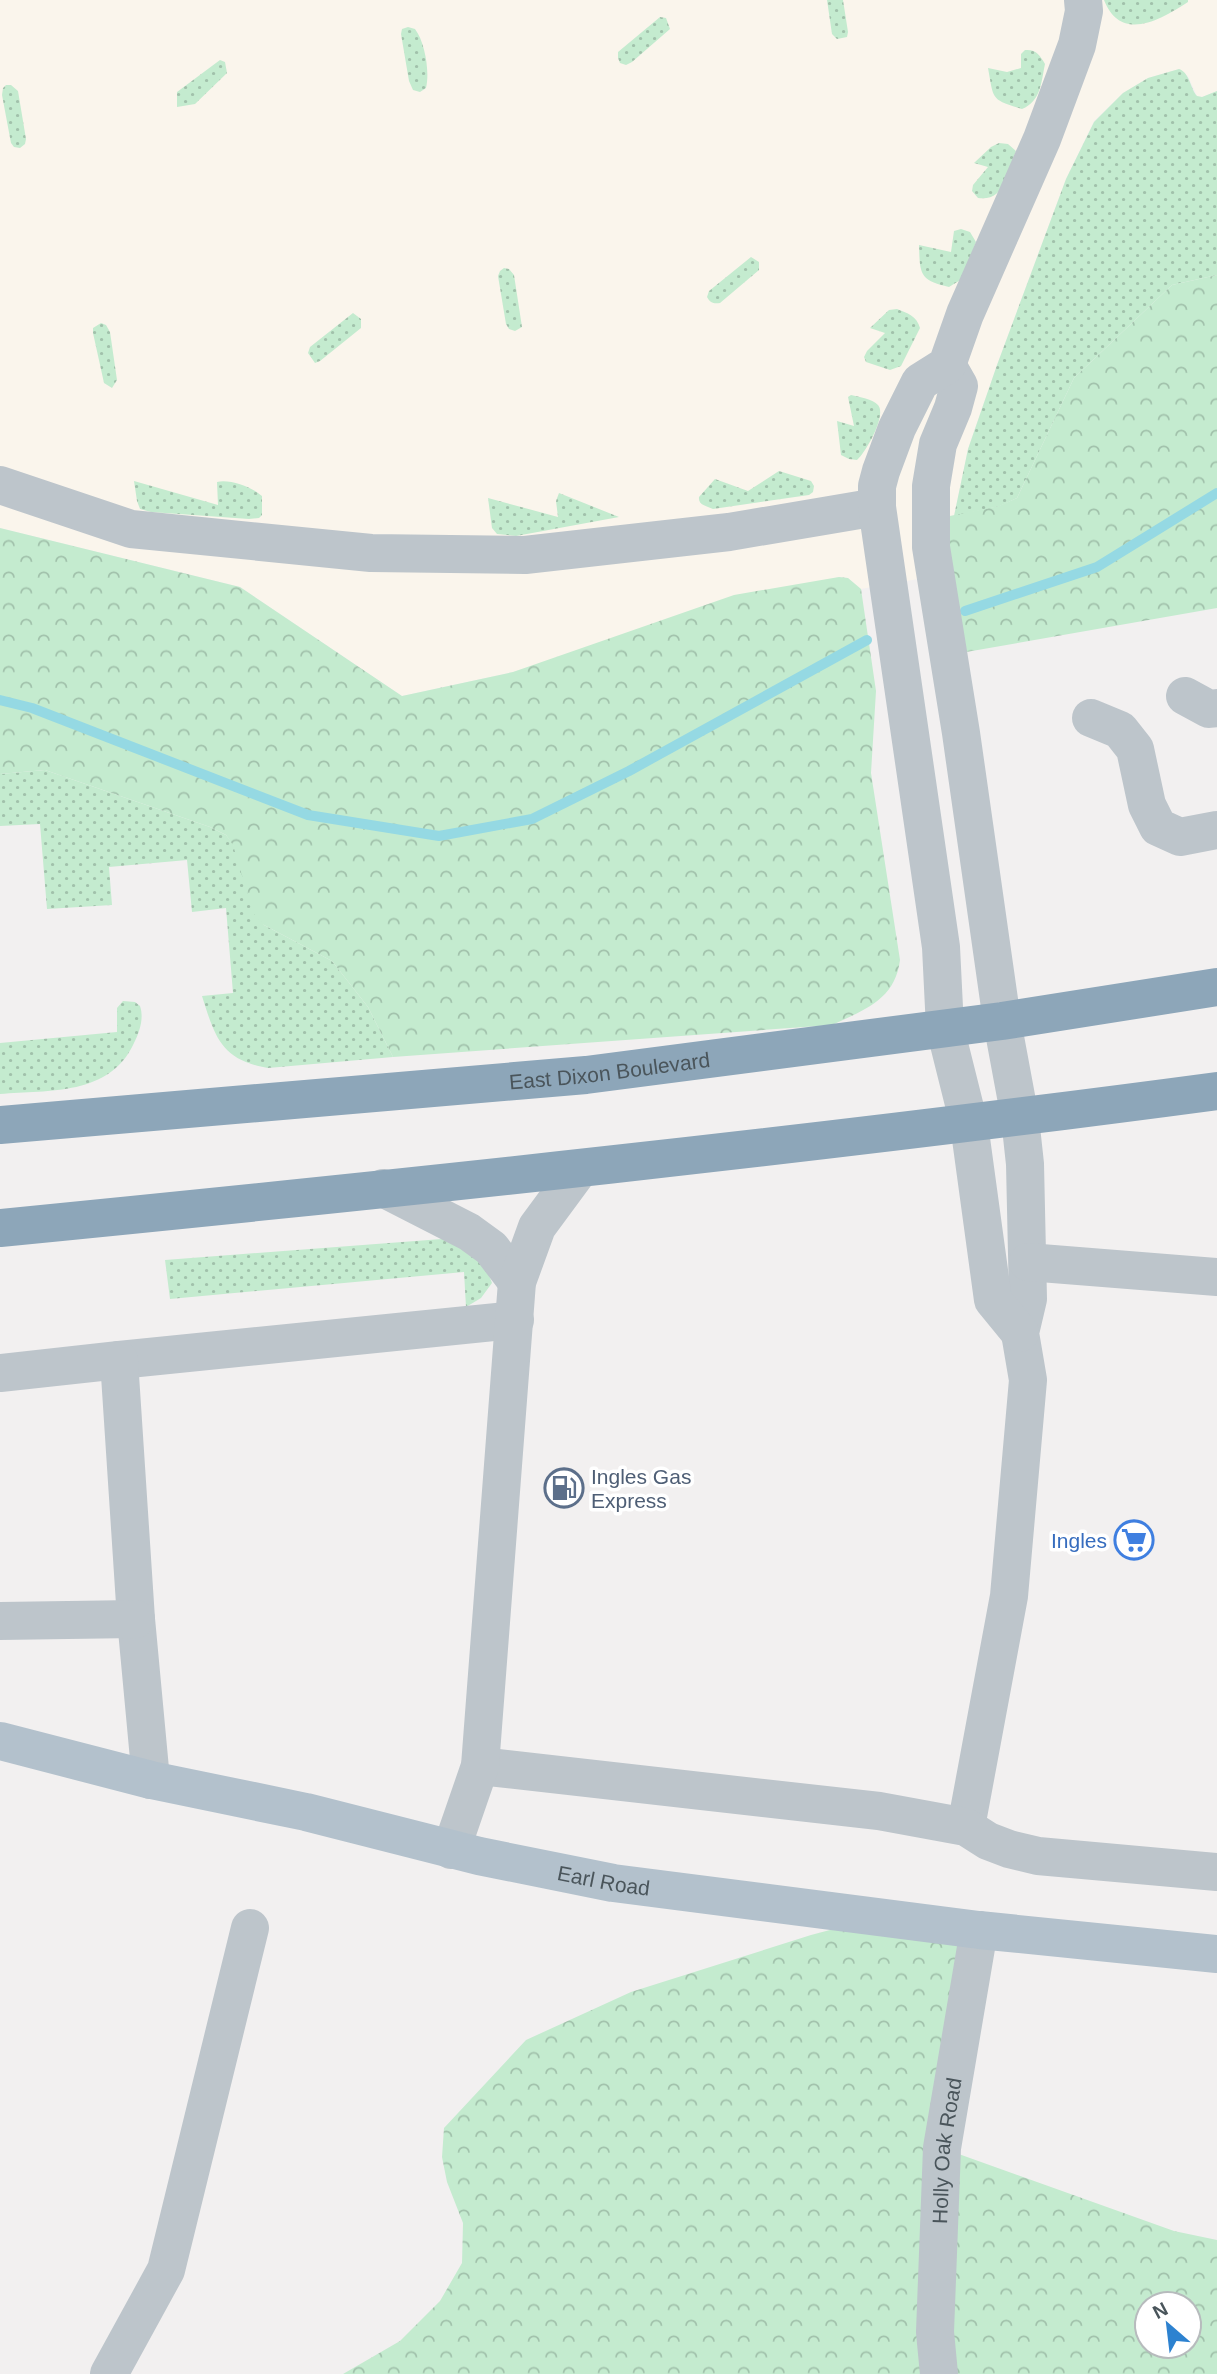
<svg xmlns="http://www.w3.org/2000/svg" width="1217" height="2374" font-family="Helvetica,sans-serif">
<style>
.commercial{fill:#faf5ec}
.grass{fill:url(#grass-dots)}
.forest{fill:url(#forest-crowns);fill-rule:evenodd}
.lines{fill:none;stroke-linecap:round;stroke-linejoin:round}
.stream{stroke:#95d9e3;stroke-width:10}
.minor{stroke:#bdc5cb;stroke-width:38}
.major{stroke:#b3c1cc;stroke-width:38}
.highway{stroke:#8da6b9;stroke-width:38}
.labels{text-anchor:middle;dominant-baseline:central;stroke-width:7;stroke-linejoin:round;paint-order:stroke}
.street-label{font-size:21px;fill:#4a555b;stroke:#fff}
.service-label{font-size:21px;fill:#4e5e75;stroke:#fff;text-anchor:start}
.shop-label{font-size:21px;fill:#366cbe;stroke:#fff;text-anchor:end}
</style>
<defs>
<pattern id="grass-dots" width="8" height="8" patternUnits="userSpaceOnUse" patternTransform="scale(1.75)"><rect width="8" height="8" fill="#c4ebcf"/><path d="M2 2h.1M6 6h.1" fill="none" stroke="#a1c1ab" stroke-width="1.8" stroke-linecap="round"/></pattern>
<pattern id="forest-crowns" width="20" height="18" patternUnits="userSpaceOnUse" patternTransform="scale(1.75)"><rect width="20" height="18" fill="#c4ebcf"/><path d="M2 6a3 3 0 1 1 6 0M12 15a3 3 0 1 1 6 0" fill="none" stroke="#a1c1ab"/></pattern>
</defs>
<rect width="100%" height="100%" fill="#f2f0f0"/>
<path class="commercial" d="M0,0H1217V91L1202,97L1197,96L1188,76L1179,69L1148,78L1123,93L1094,121L1066,179L997,365L968,449L954,516L930,520L935,576L861,589L848,578L839,577L513,672L402,696L240,587L0,528Z"/>
<path class="grass" d="M827,0H843L848,32L847,37L837,39L832,34Z
M1104,0H1188V2C1160,20 1121,43 1104,0Z
M660,17L666,18L670,29L632,62L626,65L620,63L618,58V52Z
M408,27L415,29C425,42 430,72 426,88L420,92L413,90L409,81L401,34L402,29Z
M1025,50C1036,49 1040,55 1045,64C1041,83 1041,101 1022,109C990,99 994,100 988,68L1007,72L1021,68V54Z
M220,60L225,62L227,73L195,104L177,107V92Z
M1179,69C1190,73 1190,88 1197,96L1202,97L1217,91V275L1172,285L1074,378L1017,498L1000,506L954,516L968,449L997,365L1066,179L1094,122L1123,93L1148,78Z
M6,85H11L18,91L26,139L25,144L20,148L14,147L11,143L2,95L3,88Z
M999,143L1008,144L1016,151C1008,172 1005,202 978,198L972,191L973,185L988,167L974,163L991,147Z
M961,229L970,232L976,242L962,279L949,287C919,280 920,274 919,245L951,252L954,231Z
M751,257L759,262V270L720,303C714,304 710,303 707,297L709,291Z
M504,268L509,269L514,275L522,327L515,331L509,329L506,324L498,276L500,271Z
M897,309C907,313 917,316 920,328L901,366L890,370L866,362L864,357L867,351L885,333L870,328L889,310Z
M353,313L361,319V328L320,361L315,363L308,353L310,347Z
M101,323L106,325L110,332L117,380L112,388L104,383L93,333V328Z
M851,395C859,397 873,399 878,405C887,415 866,452 857,460L849,459L841,455L837,421L854,426L848,397Z
M779,471L811,481L814,486L813,492L809,495L713,509C706,506 698,505 699,497L715,479L748,491Z
M134,481L218,505L217,482C230,479 252,487 262,496V515L259,518L249,519L151,512L140,509L137,501Z
M559,493L619,517L516,536L497,534L492,528L488,498L558,517L556,501Z
M45,770L210,827L226,835L233,844L264,925L332,961L368,1007L393,1057L268,1068C221,1060 215,1037 202,996L233,993L226,908L192,912L187,860L109,867L112,905L47,909L40,824L0,826V774Z
M123,1001L135,1002L140,1006C144,1018 140,1031 134,1043C110,1096 49,1090 0,1094V1043L117,1032V1008Z
M455,1238L484,1262L492,1283L481,1298L466,1307L464,1272L170,1299L165,1260Z"/>
<path class="forest" d="M1217,275V608L949,655L930,520L999,506L1017,498L1074,378L1172,285Z
M0,528L240,587L402,696L513,672L734,595L839,577L848,578L861,589L876,691L871,773L900,960C895,1000 864,1010 832,1025L393,1057L368,1007L332,961L264,925L253,913L233,845L226,835L210,827L45,770L0,774Z
M879,1917L980,1930L942,2148L1174,2231L1217,2240V2374H343L400,2341L440,2301L462,2263L463,2223L447,2182L442,2157L444,2128L526,2040L631,1992L811,1935ZM1147,2304H1189V2346H1147Z"/>
<g class="lines">
<path class="stream" d="M965,611L1097,567L1217,493
M0,700L32,708L308,815L439,836L532,819L629,771L867,640"/>
<g class="minor">
<path d="M947,365L959,386L953,408L938,444L931,486V547L961,733L1002,1021L1020,1118L1025,1164L1028,1299L1020,1333L1028,1380L1009,1596L966,1827"/>
<path d="M0,485L131,529L371,553L525,555L729,532L877,507"/>
<path d="M1185,696L1209,709L1217,708"/>
<path d="M1091,718L1120,730L1135,749L1147,805L1158,827L1180,837L1217,830"/>
<path d="M383,1188L469,1232L491,1248L517,1282"/>
<path d="M1028,1262L1217,1277"/>
<path d="M1020,1333L993,1300L969,1124L945,1028L941,947L877,507V486L881,471L897,428L920,382L947,365L965,314L1042,139L1077,45L1084,11L1083,0"/>
<path d="M119,1360L515,1320"/>
<path d="M0,1373L119,1360L136,1619L151,1780"/>
<path d="M0,1621L136,1619"/>
<path d="M480,1766L879,1811L966,1827L988,1841L1009,1849L1038,1856L1217,1872"/>
<path d="M451,1850L480,1766L517,1282L537,1227L579,1170"/>
<path d="M109,2374L166,2270L250,1928"/>
<path id="s1" d="M939,2374L935,2332L942,2148L979,1930"/>
</g>
<path class="major" id="s2" d="M0,1741L151,1780L306,1812L479,1856L613,1883L979,1930L1217,1954"/>
<g class="highway">
<path id="s3" d="M0,1125L586,1075L1002,1021L1217,987"/>
<path d="M0,1228C406,1188 812,1145 1217,1091"/>
</g>
</g>
<defs>
<g id="fuel-ring" transform="scale(2.0125)"><circle r="9.5" fill="#fff" stroke="#5c6f8a" stroke-width="1.5"/><path d="M-5.5-6h7V0h2V4h1.3V-2.5L3-4.5l.8-.8L6-3V5H2.5V1h-1V6h-7ZM-4.2-4.7v3.2H.2V-4.7Z" fill="#5c6f8a"/></g>
<g id="supermarket-ring" transform="scale(2.0125)"><circle r="9.5" fill="#fff" stroke="#3f7fe0" stroke-width="1.5"/><path d="M-6-5.5h2.5l.6 2H6L4.5 2H-2.5L-4.4-4H-6ZM-1.5 3.2a1.3 1.3 0 1 0 .1 0ZM3 3.2a1.3 1.3 0 1 0 .1 0Z" fill="#3f7fe0"/></g>
</defs>
<g fill-rule="evenodd">
<use href="#fuel-ring" x="564" y="1488"/>
<use href="#supermarket-ring" x="1134" y="1540"/>
</g>
<g class="labels">
<g class="street-label">
<text stroke="none"><textPath href="#s3" startOffset="612">East Dixon Boulevard</textPath></text>
<text stroke="none"><textPath href="#s2" startOffset="620">Earl Road</textPath></text>
<text stroke="none"><textPath href="#s1" startOffset="224">Holly Oak Road</textPath></text>
</g>
<g class="service-label">
<text x="591" y="1476">Ingles Gas<tspan x="591" dy="24">Express</tspan></text>
</g>
<g class="shop-label">
<text x="1107" y="1540">Ingles</text>
</g>
</g>
<g transform="translate(1168 2325) rotate(332)"><circle r="33" fill="#ffffff" stroke="#b7bbbd" stroke-width="2"/>
<path d="M0-5L12 26L0 18L-12 26Z" fill="#2d82d0"/>
<text y="-10" font-size="19" font-weight="bold" text-anchor="middle" fill="#4a555b">N</text>
</g>
</svg>
